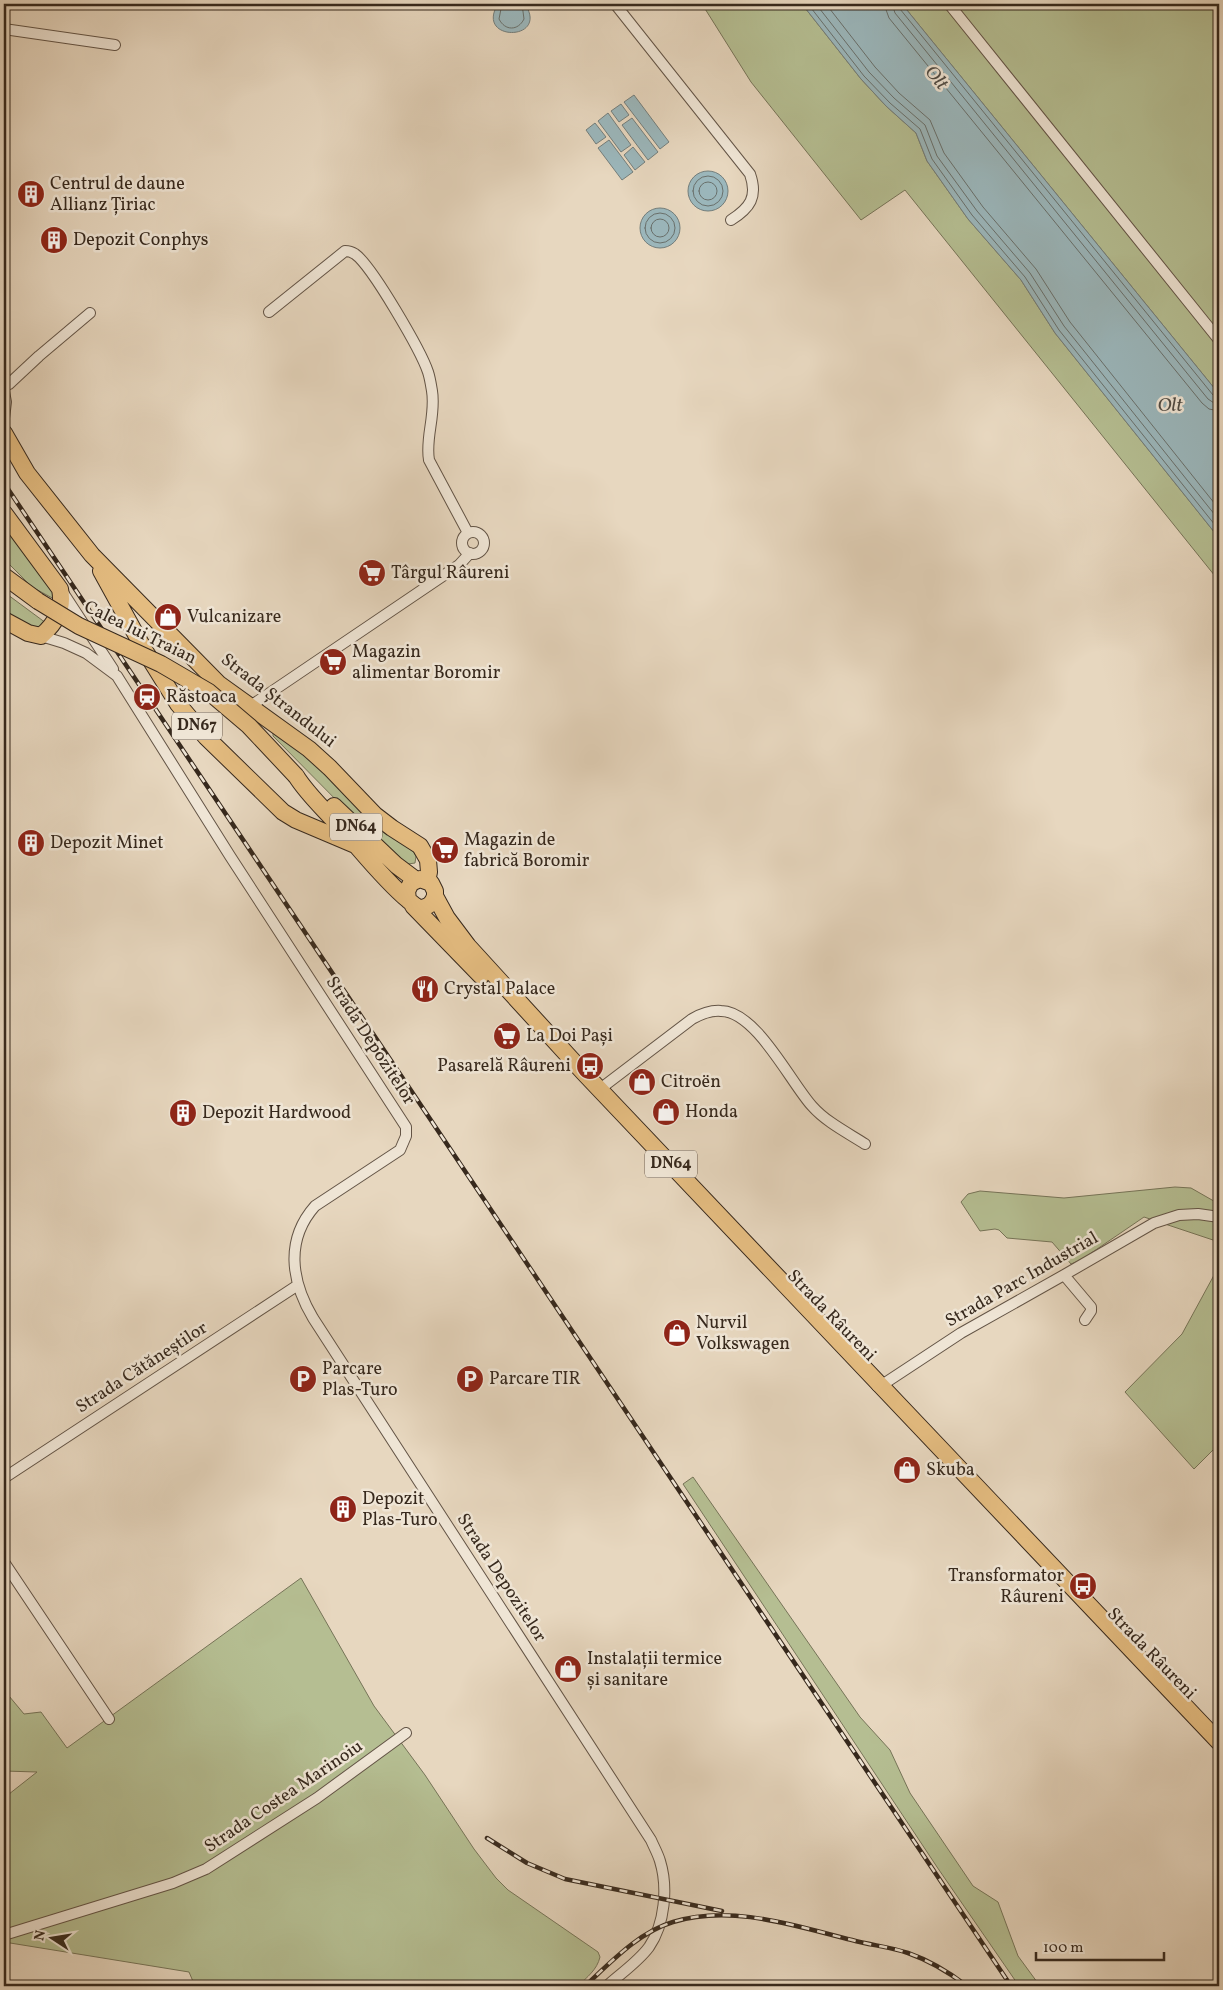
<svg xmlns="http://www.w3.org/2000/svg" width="1223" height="1990" font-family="Vollkorn,serif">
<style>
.green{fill:#b5be92;stroke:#767458}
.water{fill:#9bb7bc;stroke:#737e7c}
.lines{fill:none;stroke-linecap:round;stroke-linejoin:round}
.shore{stroke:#69706c;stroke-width:1}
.minor-casing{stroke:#635446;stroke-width:12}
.primary-casing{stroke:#37291d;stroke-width:18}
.minor{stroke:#efe5d5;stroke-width:10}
.primary{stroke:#e4bc80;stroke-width:16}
.rail-casing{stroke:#37291d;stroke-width:4.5}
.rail{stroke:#efe5d5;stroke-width:2.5;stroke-dasharray:8;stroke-linecap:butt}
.primary-bridge-casing{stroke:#37291d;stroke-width:18;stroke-linecap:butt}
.primary-bridge{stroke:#e4bc80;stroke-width:16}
.labels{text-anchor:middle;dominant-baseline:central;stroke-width:5;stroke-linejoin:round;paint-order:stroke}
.shield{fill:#efe5d5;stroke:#6e6154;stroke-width:1}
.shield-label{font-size:16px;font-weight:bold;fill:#37291d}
.poi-label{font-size:18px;fill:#37291d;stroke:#efe5d5;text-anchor:start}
.street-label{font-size:18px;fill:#37291d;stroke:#efe5d5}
.water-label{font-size:19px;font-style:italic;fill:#504c45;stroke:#efe5d5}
</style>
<rect width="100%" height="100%" fill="#e7d7bf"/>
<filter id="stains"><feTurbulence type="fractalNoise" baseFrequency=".004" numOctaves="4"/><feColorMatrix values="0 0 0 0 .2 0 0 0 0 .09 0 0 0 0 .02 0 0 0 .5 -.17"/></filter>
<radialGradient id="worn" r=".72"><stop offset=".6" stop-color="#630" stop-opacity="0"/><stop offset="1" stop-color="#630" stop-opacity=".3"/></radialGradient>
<path class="green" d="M702,4H802L861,79L886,106L916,133L927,161L968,219L1021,280L1055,333L1219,538V581L905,190L861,220L751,82Z
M902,4H1219V394Z
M4,520L44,573L56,600L32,587L4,559Z
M4,592L46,623L40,630L4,614Z
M273,733L301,751L411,848L416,856L415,863L408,864L404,862L349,813L273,736Z
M1175,1187L1191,1188L1219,1204V1242L1144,1217L1081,1260L1071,1264L1052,1242L1007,1238L999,1230L995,1229L980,1231L961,1202L968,1194L980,1191L1064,1198Z
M1219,1266V1444L1194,1469L1125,1392L1182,1334Z
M693,1477L860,1717L890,1750L910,1793L973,1886L998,1902L1018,1956L1040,1986H1019L937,1867L683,1484Z
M301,1578L374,1706L425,1775L474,1849L496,1878L508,1890L598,1952L600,1957C597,1970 587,1977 578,1986H195L189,1972L4,1942V1798L37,1772L4,1771V1690L24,1714L41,1712L67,1748Z"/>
<path class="water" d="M498,4H525C550,42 474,42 498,4Z
M802,4H902L1219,394V538L1055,333L1021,280L968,219L927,161L916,133L886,106L861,79Z
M634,95L669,142L660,149L624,102Z
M621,104L629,115L619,122L611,111Z
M608,113L631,145L621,152L598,121Z
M632,118L658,152L648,160L622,125Z
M595,123L606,137L596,144L586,130Z
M609,140L633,172L622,180L598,148Z
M633,147L645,162L635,170L624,155Z
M688 191a20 20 0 1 1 40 0a20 20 0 1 1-40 0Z
M640 228a20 20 0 1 1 40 0a20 20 0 1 1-40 0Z"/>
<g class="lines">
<path class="shore" d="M502,4L499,19C505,31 518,31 524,19L522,4
M808,4L864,76L890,103L920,129L932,159L972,215L1025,277L1059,330L1219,530
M816,4L869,72L894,98L925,125L937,156L977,211L1030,273L1064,326L1219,520
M826,4L875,67L899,93L930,120L944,153L983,207L1036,269L1070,322L1219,509
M884,4L889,18L1202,403L1209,409L1219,411
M892,4L895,13L1208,399L1214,403H1219
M898,4L900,9L1213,395L1219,397
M693 191a15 15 0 1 1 30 0a15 15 0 1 1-30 0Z
M699 191a9 9 0 1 1 18 0a9 9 0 1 1-18 0Z
M645 228a15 15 0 1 1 30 0a15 15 0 1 1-30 0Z
M651 228a9 9 0 1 1 18 0a9 9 0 1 1-18 0Z"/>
<g class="minor-casing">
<path id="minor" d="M615,4L750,174C758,197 750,208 731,220
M949,4L1219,340
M4,29L115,45
M269,312L345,251C349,251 352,252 355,254C372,266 421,351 428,372C430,378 431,385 432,391C436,415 425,438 429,460L468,533
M4,386L9,384L39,356L90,313
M4,392L6,402L4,418
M462 543a11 11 0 1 1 22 0a11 11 0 1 1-22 0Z
M62,591L113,669
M41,636L64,643L86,653L117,676L230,856L406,1127V1136L400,1150L315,1206C285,1240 291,1281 313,1318L651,1840C654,1847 658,1854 660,1861C668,1887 665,1924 649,1947C638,1962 620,1974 607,1986
M249,707L459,565L470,553
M600,1089L692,1019C701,1014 710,1010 721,1011C756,1011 791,1083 812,1106C826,1122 848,1133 865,1144
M1064,1275L1091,1307V1311L1085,1320
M877,1386L882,1385L961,1333L1064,1275L1154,1223L1179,1215L1198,1214L1219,1217
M4,1478L298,1285
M4,1562L109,1719
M4,1935L173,1883L206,1869L317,1798L406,1733"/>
</g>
<g class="primary-casing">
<path id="primary" d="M4,433L27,473L92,555L219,684L309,749L330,768L375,815L392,828L420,846L428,860L429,872L427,881
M4,513L60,589C64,609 56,623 41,636L28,633L4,620
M101,571L145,651L178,704L206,737L283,812L296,820L355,845
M4,576L38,601
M296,776C308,795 324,809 339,826C362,851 382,878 408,900
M334,806L396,865L416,880
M435,896C432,905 427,908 418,908L408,900L407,891L411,883L420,879L431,883L435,891V896L447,918L468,946L584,1073L1219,1742
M413,906L481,976"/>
</g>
<use href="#minor" class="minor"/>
<use href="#primary" class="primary"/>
<g class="rail-casing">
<path id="rail" d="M4,483L1011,1986
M487,1838L527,1863L565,1879L722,1911
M585,1986C611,1962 639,1932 673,1922C732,1904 795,1926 852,1940C870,1945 890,1947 908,1953C928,1960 950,1973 967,1986"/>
</g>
<use href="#rail" class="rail"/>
<g class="primary-bridge-casing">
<path id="primary-bridge" d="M38,601L79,626L161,664L209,692L249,726L296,776"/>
</g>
<use href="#primary-bridge" class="primary-bridge"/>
</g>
<defs>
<g id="building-disc" transform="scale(1.4375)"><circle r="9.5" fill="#8f2418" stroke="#efe5d5"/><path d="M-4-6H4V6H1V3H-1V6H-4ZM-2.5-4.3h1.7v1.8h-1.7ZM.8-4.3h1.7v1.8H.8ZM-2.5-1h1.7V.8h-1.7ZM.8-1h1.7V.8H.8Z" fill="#fff"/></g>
<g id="supermarket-disc" transform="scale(1.4375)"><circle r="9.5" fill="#8f2418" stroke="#efe5d5"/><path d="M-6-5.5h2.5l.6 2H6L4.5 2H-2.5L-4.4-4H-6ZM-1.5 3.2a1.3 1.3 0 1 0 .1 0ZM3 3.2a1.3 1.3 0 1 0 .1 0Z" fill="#fff"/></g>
<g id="shop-disc" transform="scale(1.4375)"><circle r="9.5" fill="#8f2418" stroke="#efe5d5"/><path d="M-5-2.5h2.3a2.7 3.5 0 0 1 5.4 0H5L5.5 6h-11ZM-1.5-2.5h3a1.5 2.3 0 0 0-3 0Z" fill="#fff"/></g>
<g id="station-disc" transform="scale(1.4375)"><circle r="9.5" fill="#8f2418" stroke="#efe5d5"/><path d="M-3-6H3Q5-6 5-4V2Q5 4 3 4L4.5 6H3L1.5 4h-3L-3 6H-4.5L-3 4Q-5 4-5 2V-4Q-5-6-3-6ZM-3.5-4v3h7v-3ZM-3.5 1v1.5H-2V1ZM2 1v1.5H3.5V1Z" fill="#fff"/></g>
<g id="restaurant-disc" transform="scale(1.4375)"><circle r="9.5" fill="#8f2418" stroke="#efe5d5"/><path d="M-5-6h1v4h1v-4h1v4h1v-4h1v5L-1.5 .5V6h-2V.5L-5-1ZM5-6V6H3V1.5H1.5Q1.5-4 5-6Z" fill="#fff"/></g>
<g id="bus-disc" transform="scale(1.4375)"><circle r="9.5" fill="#8f2418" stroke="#efe5d5"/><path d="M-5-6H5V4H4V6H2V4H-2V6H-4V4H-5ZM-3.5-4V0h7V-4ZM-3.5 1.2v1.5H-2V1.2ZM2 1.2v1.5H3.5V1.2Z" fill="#fff"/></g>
<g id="parking-disc" transform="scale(1.4375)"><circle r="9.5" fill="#8f2418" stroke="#efe5d5"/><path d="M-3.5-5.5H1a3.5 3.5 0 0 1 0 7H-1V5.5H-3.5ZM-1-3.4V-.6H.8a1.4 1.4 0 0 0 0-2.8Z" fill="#fff"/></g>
</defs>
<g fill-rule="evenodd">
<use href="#building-disc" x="31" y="194"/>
<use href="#building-disc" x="54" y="240"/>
<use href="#supermarket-disc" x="372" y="573"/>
<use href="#shop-disc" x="168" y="617"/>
<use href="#supermarket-disc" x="333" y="662"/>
<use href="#station-disc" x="147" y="697"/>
<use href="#building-disc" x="31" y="843"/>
<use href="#supermarket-disc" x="445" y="850"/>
<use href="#restaurant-disc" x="425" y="989"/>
<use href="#supermarket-disc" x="507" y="1036"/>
<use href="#bus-disc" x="590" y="1066"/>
<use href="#shop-disc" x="642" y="1082"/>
<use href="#shop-disc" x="666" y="1112"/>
<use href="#building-disc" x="183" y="1113"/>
<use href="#shop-disc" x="677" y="1333"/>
<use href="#parking-disc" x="303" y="1379"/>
<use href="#parking-disc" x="470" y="1379"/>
<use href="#shop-disc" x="907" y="1470"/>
<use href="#building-disc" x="343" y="1509"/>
<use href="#bus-disc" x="1083" y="1586"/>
<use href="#shop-disc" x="568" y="1669"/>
</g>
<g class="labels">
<g class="shield">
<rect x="172" y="712.5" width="50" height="27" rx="4"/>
<rect x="330" y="813.5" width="52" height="27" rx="4"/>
<rect x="645" y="1150.5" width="52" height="27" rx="4"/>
</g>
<g class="shield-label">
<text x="197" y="726">DN67</text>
<text x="356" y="827">DN64</text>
<text x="671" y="1164">DN64</text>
</g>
<g class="poi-label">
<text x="50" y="184">Centrul de daune<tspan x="50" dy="21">Allianz Țiriac</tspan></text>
<text x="73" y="240">Depozit Conphys</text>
<text x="391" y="573">Târgul Râureni</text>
<text x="187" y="617">Vulcanizare</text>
<text x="352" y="652">Magazin<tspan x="352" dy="21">alimentar Boromir</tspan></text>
<text x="166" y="697">Răstoaca</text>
<text x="464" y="840">Magazin de<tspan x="464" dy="21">fabrică Boromir</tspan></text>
<text x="50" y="843">Depozit Minet</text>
<text x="444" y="989">Crystal Palace</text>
<text x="526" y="1036">La Doi Pași</text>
<text x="571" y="1066" text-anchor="end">Pasarelă Râureni</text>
<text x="661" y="1082">Citroën</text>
<text x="685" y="1112">Honda</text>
<text x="202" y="1113">Depozit Hardwood</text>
<text x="696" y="1323">Nurvil<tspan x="696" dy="21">Volkswagen</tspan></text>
<text x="322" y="1369">Parcare<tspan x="322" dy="21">Plas-Turo</tspan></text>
<text x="489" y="1379">Parcare TIR</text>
<text x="926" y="1470">Skuba</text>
<text x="362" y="1499">Depozit<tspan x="362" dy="21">Plas-Turo</tspan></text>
<text x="1064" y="1576" text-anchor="end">Transformator<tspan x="1064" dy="21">Râureni</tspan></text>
<text x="587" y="1659">Instalații termice<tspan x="587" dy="21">și sanitare</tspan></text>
</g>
<g class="street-label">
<text transform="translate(140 633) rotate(26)">Calea lui Traian</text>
<text transform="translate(278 701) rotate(38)">Strada Ștrandului</text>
<text transform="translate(370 1041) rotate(57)">Strada Depozitelor</text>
<text transform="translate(1022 1280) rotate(-30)">Strada Parc Industrial</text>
<text transform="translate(831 1316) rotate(46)">Strada Râureni</text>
<text transform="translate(142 1368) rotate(-33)">Strada Cătăneștilor</text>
<text transform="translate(501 1578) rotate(57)">Strada Depozitelor</text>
<text transform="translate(1151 1654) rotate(46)">Strada Râureni</text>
<text transform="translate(284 1797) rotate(-34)">Strada Costea Marinoiu</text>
</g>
<g class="water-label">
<text transform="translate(936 78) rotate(51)">Olt</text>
<text x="1170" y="406">Olt</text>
</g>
</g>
<rect width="1223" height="1990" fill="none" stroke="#e7d7bf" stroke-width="20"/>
<rect x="5" y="5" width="1213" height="1980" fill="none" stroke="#37291d" stroke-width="2.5"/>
<rect x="10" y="10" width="1203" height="1970" fill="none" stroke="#37291d"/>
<g transform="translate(52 1938) rotate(282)" stroke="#efe5d5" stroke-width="4" paint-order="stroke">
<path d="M0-4L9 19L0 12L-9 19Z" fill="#37291d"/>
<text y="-8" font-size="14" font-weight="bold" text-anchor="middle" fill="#37291d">N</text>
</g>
<path d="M1036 1952v8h128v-8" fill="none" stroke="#37291d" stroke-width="2.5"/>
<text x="1043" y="1952" font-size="15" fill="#37291d" stroke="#efe5d5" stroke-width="4" paint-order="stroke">100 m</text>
<rect width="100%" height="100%" filter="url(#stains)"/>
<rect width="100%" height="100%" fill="url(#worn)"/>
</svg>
